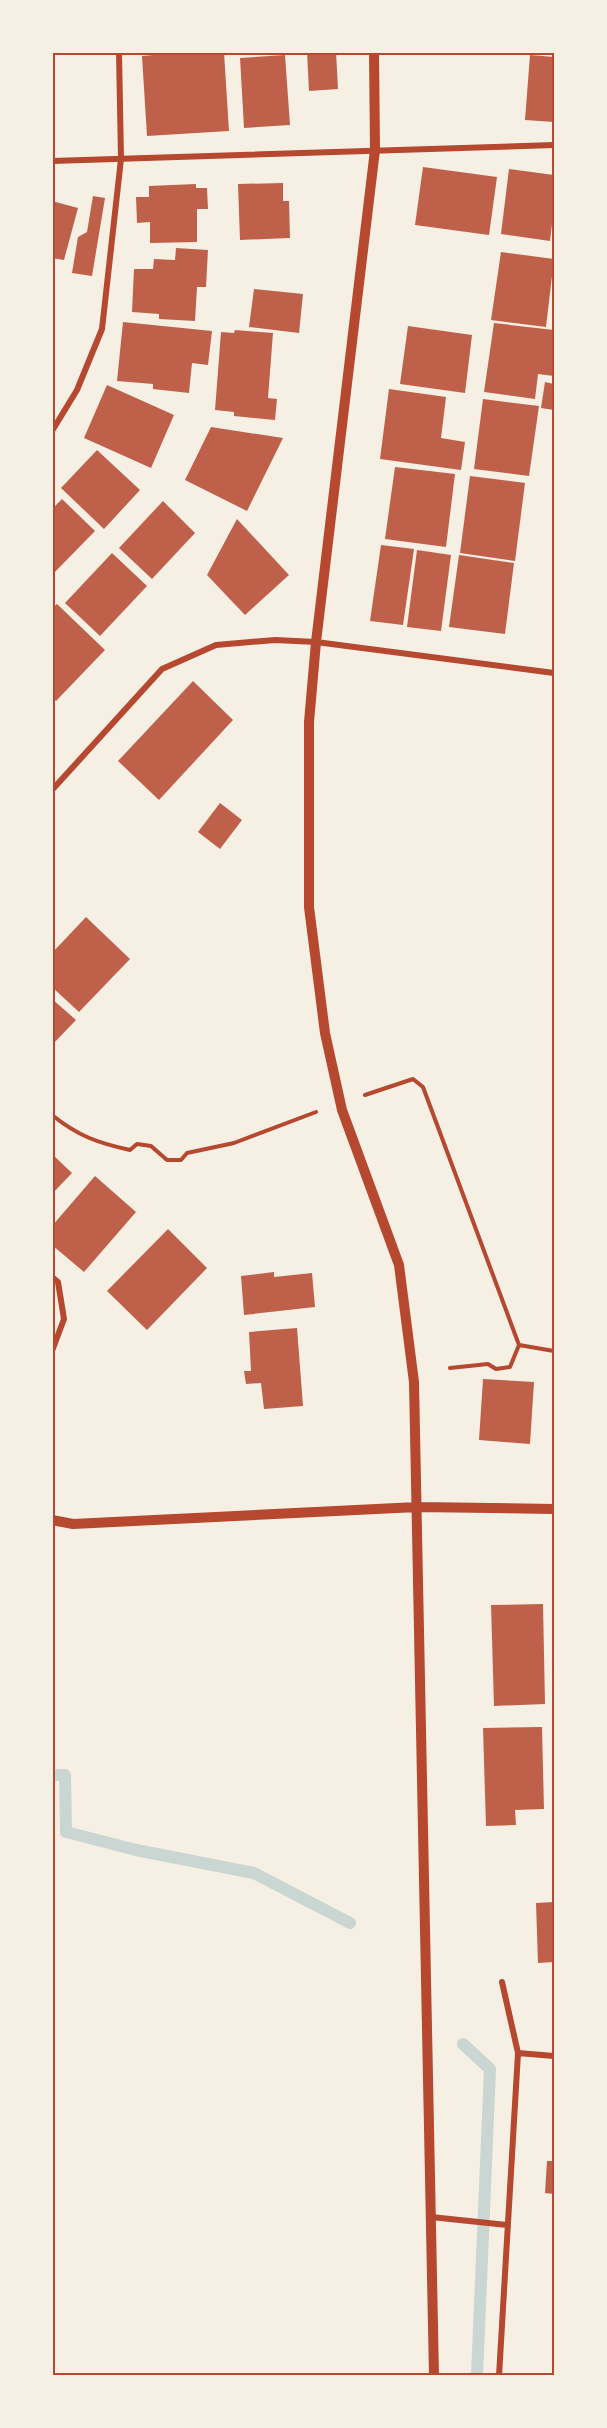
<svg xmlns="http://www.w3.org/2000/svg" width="607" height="2428" font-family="Bitter,serif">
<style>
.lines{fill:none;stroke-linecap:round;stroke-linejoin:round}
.stream{stroke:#c9d6d2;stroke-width:12}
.building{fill:#bf614a}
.path{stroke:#b5482f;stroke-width:4}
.minor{stroke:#b5482f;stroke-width:6}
.tertiary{stroke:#b5482f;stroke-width:10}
.neatline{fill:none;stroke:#b5482f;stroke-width:2}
</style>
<rect width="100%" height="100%" fill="#f6efe4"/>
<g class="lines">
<path class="stream" d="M52,1775H65L66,1832L136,1850L254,1873L350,1923
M463,2044L490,2069L477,2376"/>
</g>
<path class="building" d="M187,52H224L229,131L147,136L142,56Z
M307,52H336L338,89L309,91Z
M285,55L290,125L244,128L240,58Z
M530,55L554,57V122L525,120Z
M423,167L497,177L489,235L415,225Z
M509,169L554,175V207L550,241L501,234Z
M283,183V201H289L290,238L240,240L238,184Z
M196,184V188H207L208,209H197V242L150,243V222L137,223L136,197H149V186Z
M93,196L105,198L92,276L72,273L78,237L87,232Z
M52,201L78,208L64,260L52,258Z
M176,248L208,250L206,287H197L195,321L159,319V314L132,312L134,269H153L154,259L175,260Z
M501,252L554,259L546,327L491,320Z
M254,289L303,294L299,333L249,327Z
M123,322L212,331L208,365L192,363L189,393L153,389V384L117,381Z
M494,323L554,330V376L538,374L535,399L484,392Z
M408,326L472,335L465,393L400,384Z
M235,330L273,333L268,398L277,399L275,420L234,416V412L215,410L221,332L234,333Z
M545,382L554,384V410L541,408Z
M107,385L174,415L151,468L84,438Z
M389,389L446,397L441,438L465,442L461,470L380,459Z
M483,399L539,406L529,476L474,469Z
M211,427L283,438L247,511L185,480Z
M97,450L140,490L104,529L61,488Z
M395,467L455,474L446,547L385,539Z
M470,476L525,483L515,561L460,553Z
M62,499L95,531L52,575V509Z
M163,501L195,533L152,579L119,548Z
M237,519L289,575L245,615L207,575Z
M381,545L414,549L403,625L370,621Z
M417,550L451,555L441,631L407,627Z
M112,553L147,586L100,636L65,603Z
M459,555L514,563L505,634L449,627Z
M57,604L105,650L56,701L52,697V608Z
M193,681L233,720L159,800L118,761Z
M220,803L242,820L220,849L198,832Z
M86,917L130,959L79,1012L52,987V953Z
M52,999L76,1020L52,1045Z
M52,1154L72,1173L52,1194Z
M95,1176L136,1212L84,1272L52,1245V1226Z
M168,1229L207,1268L147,1330L107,1291Z
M274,1272V1277L312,1273L315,1307L244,1315L241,1276Z
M297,1328L303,1406L264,1409L261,1383L246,1384L244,1371H251L249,1332Z
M483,1379L534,1382L530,1444L479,1440Z
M543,1604L545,1704L494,1706L491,1605Z
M542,1727L544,1809L515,1810L516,1825L486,1826L483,1728Z
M554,1902V1962L538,1963L536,1903Z
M547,2161H554V2194L545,2193Z"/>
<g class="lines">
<path class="path" d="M365,1095L413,1079L423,1087L519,1345
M52,1115C78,1136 98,1143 130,1150L137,1144L151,1146L167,1160H181L187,1153L234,1143L316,1112
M450,1368L488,1364L496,1369L510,1367L519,1345L554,1351"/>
<path class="minor" d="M52,161L554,145
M52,431L77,390L102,329L121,159L119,52
M52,790L162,669L216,645L275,640L316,642L554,673
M52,1277L58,1282L64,1319L52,1351
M518,2053L554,2056
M431,2217L507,2225
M499,2376L518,2053L502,1982"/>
<path class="tertiary" d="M374,52L375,150L316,642L309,722V907L325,1033L342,1110L399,1265L414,1382L434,2376
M52,1520L73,1524L417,1507L554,1509"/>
</g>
<rect width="607" height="2428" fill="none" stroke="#f6efe4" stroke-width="108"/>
<rect x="54" y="54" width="499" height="2320" class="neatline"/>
</svg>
